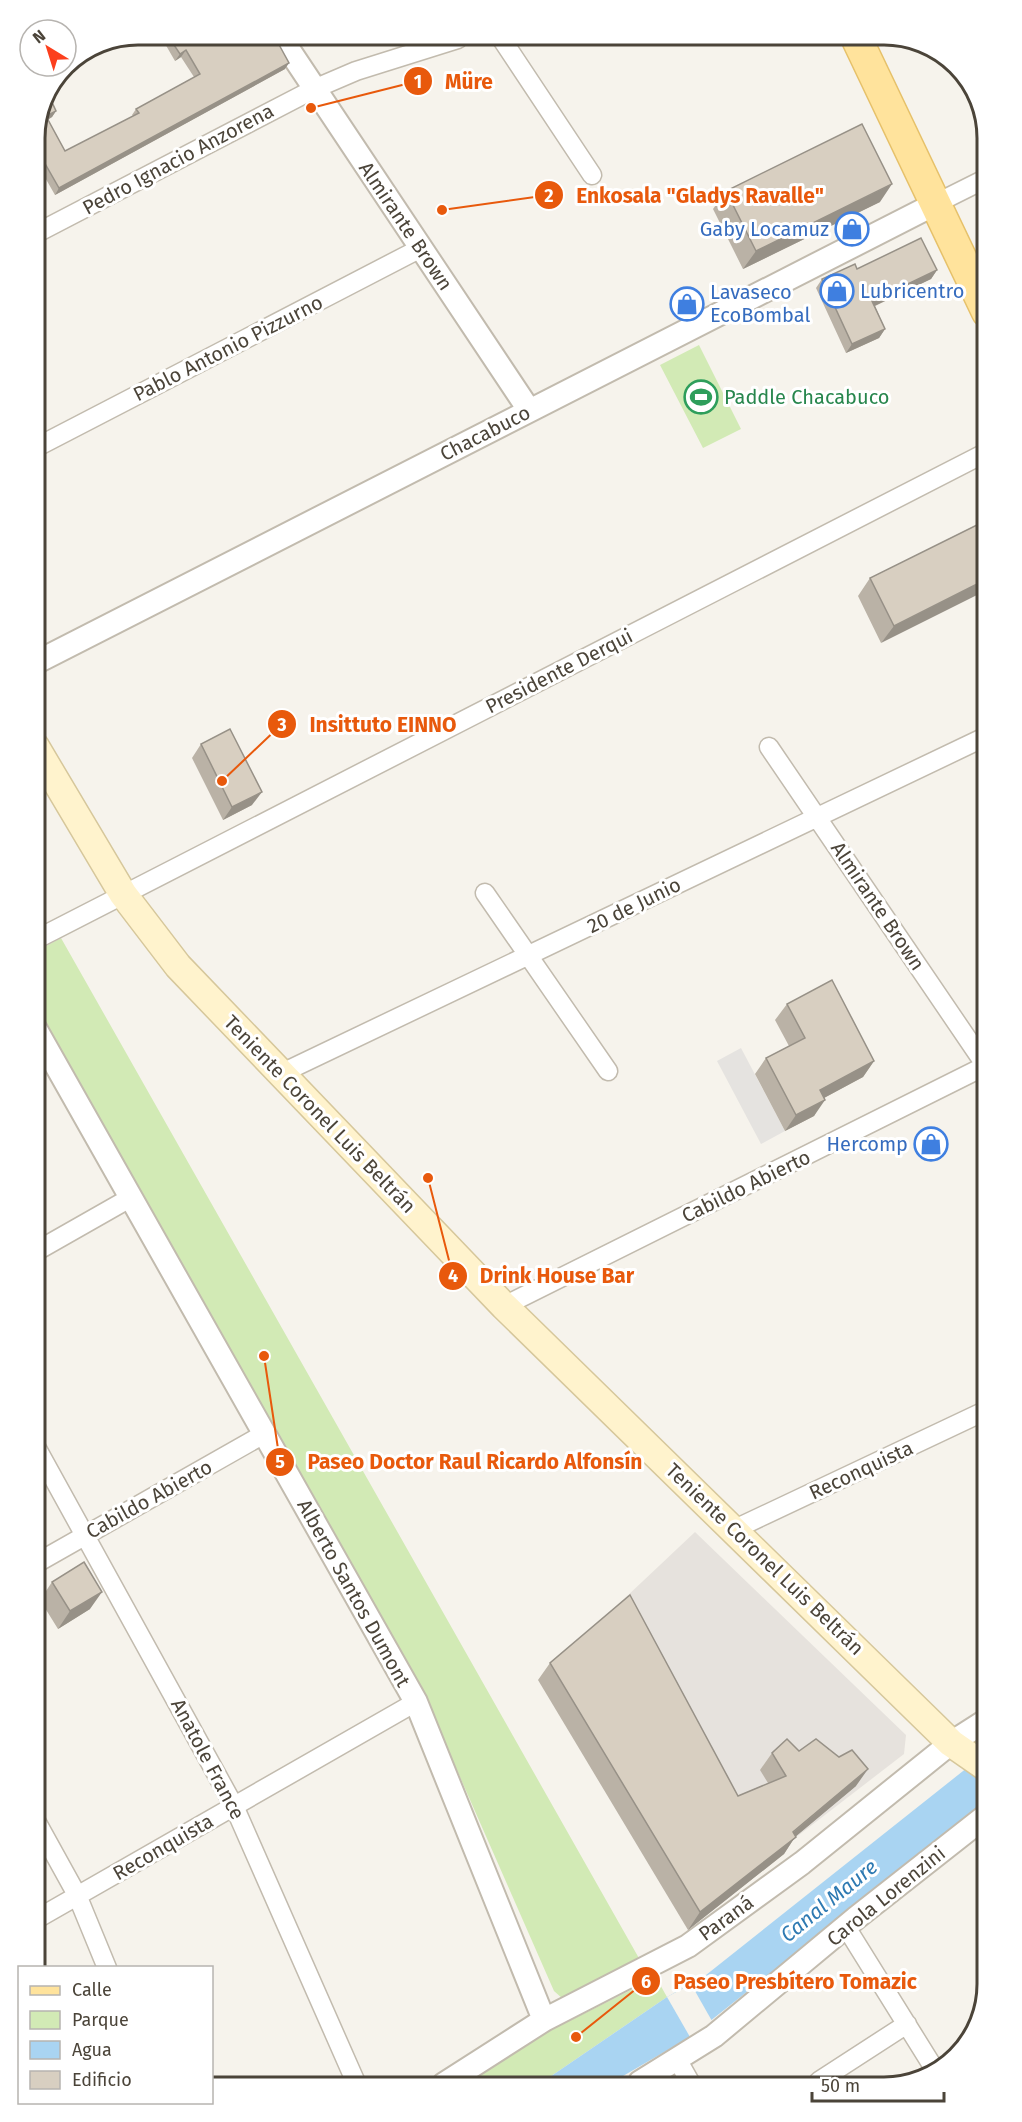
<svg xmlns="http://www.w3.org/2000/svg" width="1022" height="2122" font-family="'Fira Sans',sans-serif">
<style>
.industrial{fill:#e6e2dd}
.green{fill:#d2eab5}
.parking{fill:#e5e3e0}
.water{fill:#a9d4f2}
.pier{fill:#f6f3ec}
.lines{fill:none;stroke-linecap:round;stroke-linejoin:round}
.minor-casing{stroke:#c2bbae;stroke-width:21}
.tertiary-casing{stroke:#c2bbae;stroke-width:26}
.secondary-casing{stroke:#d6c79b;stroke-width:30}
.primary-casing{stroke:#e6c16a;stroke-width:33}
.minor{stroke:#fff;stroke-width:18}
.tertiary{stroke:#fff;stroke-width:22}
.secondary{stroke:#fff3cd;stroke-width:27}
.primary{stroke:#ffe39c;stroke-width:30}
.wall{fill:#bab2a6}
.shaded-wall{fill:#979187}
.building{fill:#d8cfc1;stroke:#979187;stroke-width:1.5}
.labels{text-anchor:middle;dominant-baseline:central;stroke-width:6;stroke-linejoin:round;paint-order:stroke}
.street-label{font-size:20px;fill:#4b4439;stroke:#fff}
.shop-label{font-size:20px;fill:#366cbe;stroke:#fff;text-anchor:end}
.leisure-label{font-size:20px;fill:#27864d;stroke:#fff;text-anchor:start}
.water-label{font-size:21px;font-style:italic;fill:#2e7ab2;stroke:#fff}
.rim{fill:none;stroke:#4b4439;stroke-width:3}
.leader{fill:none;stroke:#e8590c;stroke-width:2}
.callout-dot{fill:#e8590c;stroke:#fff;stroke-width:2}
.mark-label{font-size:18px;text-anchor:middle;font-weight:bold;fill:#fff}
.callout-label{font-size:21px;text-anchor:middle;font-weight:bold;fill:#e8590c;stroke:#fff;stroke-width:6;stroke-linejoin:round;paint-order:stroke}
</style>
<rect width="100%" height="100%" fill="#f6f3ec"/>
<path class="industrial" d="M695,1532L906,1735L904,1754L685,1923L539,1679Z"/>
<path class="green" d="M699,345L741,429L703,448L660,365Z
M61,938L640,1960L563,1999L554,1991L427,1702L35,1009V952Z
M653,1979L658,1981L667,1997L541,2083L464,2084L549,2031Z"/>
<path class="parking" d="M741,1048L785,1131L761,1144L717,1061Z"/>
<path class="water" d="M987,1752V1801L690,2037L611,2083H541L667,1997L706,1975Z"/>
<path class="pier" d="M691,1984L712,2021L690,2037L667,1997Z"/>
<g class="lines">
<g class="minor-casing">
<path id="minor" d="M501,38L592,175
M935,204L987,178
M35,234L314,89L356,71L458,39
M35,448L421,248
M769,747L986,1066
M485,893L608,1071
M35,940L987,452
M280,1074L987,736
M35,1252L130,1198
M504,1306L987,1065
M35,1445L234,1806L357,2085
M735,1529L987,1410
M35,1564L264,1434
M35,1819L77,1895L107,1968
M35,1920L416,1702
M846,1927L935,2070
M677,2059L690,2082
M819,2081L907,2024"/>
</g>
<g class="tertiary-casing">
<path id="tertiary" d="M283,41L529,410
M35,663L935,204
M35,1028L416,1702L544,2020
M640,2082L714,2036L856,1918L987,1815
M444,2084L544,2020L688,1946L802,1863L951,1743L987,1720"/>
</g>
<g class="secondary-casing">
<path id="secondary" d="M35,746L123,894L178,966L504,1306L951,1743L987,1768"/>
</g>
<g class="primary-casing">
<path id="primary" d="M855,35L987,312"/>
</g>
<use href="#minor" class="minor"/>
<use href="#tertiary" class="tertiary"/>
<use href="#secondary" class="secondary"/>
<use href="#primary" class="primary"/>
</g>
<path class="wall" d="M277,41L285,69L55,195L35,160V132L56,111L52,117L48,120L65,151L133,116L132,115L136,109L194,77L181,57L175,61L164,42Z
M726,191L880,202L743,269L713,209Z
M857,269L937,270L931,279L875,306L885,329L879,338L846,353L816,288L822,279Z
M987,520L881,643L858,596L870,578Z
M201,744L252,805L223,820L192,758Z
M787,1004L874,1061L863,1077L824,1098L814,1116L785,1131L755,1074L766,1058L789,1046L775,1020Z
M52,1582L90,1609L58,1629L40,1600Z
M550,1663L738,1796L768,1783L760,1770L772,1753L799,1751L856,1786L795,1837L784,1854L688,1930L538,1680Z"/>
<path class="shaded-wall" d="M186,50L181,57L175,61L180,54Z
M289,63L285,69L55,195L59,188Z
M56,111L52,117L41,123L46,116Z
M892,184L880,202L743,269L756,251Z
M937,270L931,279L866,310L872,301Z
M885,329L879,338L846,353L852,344Z
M987,579V590L881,643L894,626Z
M262,792L252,805L223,820L232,807Z
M874,1061L863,1077L809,1106L820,1090Z
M825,1100L814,1116L785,1131L796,1115Z
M102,1592L90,1609L58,1629L70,1611Z
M868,1769L856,1786L795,1837L784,1854L688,1930L700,1912Z"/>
<path class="building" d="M277,41L289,63L59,188L35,146V132L50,98L56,111L46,116L65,151L139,113L136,109L200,74L186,50L180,54L172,42Z
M862,124L892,184L756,251L726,191Z
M921,238L937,270L872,301L885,329L852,344L822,279L855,264L857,269Z
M987,520V579L894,626L870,578Z
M230,729L262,792L232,807L201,744Z
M832,980L874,1061L820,1090L825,1100L796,1115L766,1058L805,1038L787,1004Z
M84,1562L102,1592L70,1611L52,1582Z
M630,1595L738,1796L786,1776L772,1753L787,1739L799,1751L816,1739L839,1757L852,1750L868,1769L793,1832L796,1837L700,1912L550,1663Z"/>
<defs>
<g id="shop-ring" transform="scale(1.725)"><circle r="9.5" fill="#fff" stroke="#3f7fe0" stroke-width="1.5"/><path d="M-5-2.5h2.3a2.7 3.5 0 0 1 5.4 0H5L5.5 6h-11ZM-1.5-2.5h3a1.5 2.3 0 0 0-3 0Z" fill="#3f7fe0"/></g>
<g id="stadium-ring" transform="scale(1.725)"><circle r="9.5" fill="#fff" stroke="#2e9e5b" stroke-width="1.5"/><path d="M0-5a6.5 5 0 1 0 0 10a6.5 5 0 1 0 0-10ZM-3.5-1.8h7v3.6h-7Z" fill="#2e9e5b"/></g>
</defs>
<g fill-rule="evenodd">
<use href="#shop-ring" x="852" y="229"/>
<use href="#shop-ring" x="837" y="291"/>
<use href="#shop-ring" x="687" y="304"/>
<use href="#stadium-ring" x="701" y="397"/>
<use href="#shop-ring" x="931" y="1144"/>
</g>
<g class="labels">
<g class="street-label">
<text transform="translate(178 159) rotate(-28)">Pedro Ignacio Anzorena</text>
<text transform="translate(406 226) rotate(56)">Almirante Brown</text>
<text transform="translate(228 348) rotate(-27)">Pablo Antonio Pizzurno</text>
<text transform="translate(485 433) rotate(-27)">Chacabuco</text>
<text transform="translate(559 671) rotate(-27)">Presidente Derqui</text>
<text transform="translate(634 905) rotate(-26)">20 de Junio</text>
<text transform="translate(878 906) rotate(56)">Almirante Brown</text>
<text transform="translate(320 1114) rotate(46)">Teniente Coronel Luis Beltrán</text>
<text transform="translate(746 1186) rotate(-26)">Cabildo Abierto</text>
<text transform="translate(861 1470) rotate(-25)">Reconquista</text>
<text transform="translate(149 1499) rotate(-29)">Cabildo Abierto</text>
<text transform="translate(765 1559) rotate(44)">Teniente Coronel Luis Beltrán</text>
<text transform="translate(354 1593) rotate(61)">Alberto Santos Dumont</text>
<text transform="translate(208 1759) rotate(62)">Anatole France</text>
<text transform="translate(163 1847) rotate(-30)">Reconquista</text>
<text transform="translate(886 1896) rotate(-39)">Carola Lorenzini</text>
<text transform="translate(726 1918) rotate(-36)">Paraná</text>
</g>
<g class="shop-label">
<text x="829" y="229">Gaby Locamuz</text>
<text x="860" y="291" text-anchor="start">Lubricentro</text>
<text x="710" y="292" text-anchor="start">Lavaseco<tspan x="710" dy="23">EcoBombal</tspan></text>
<text x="908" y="1144">Hercomp</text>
</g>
<g class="leisure-label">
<text x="724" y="397">Paddle Chacabuco</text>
</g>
<g class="water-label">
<text transform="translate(829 1901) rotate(-39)">Canal Maure</text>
</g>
</g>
<path d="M0 0H1022V2122H0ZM138 45H884A93 93 0 0 1 977 138V1984A93 93 0 0 1 884 2077H138A93 93 0 0 1 45 1984V138A93 93 0 0 1 138 45Z" fill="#fff" fill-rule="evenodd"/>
<path class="rim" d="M138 45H884A93 93 0 0 1 977 138V1984A93 93 0 0 1 884 2077H138A93 93 0 0 1 45 1984V138A93 93 0 0 1 138 45Z"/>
<path class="leader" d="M311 108L418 81M442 210L549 195M222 781L282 724M428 1178L453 1276M264 1356L280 1462M576 2037L646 1981"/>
<g class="callout-dot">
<circle cx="311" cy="108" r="6"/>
<circle cx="442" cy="210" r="6"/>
<circle cx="222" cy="781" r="6"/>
<circle cx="428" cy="1178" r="6"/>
<circle cx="264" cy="1356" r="6"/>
<circle cx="576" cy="2037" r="6"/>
<circle cx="418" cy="81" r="15"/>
<circle cx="549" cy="195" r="15"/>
<circle cx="282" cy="724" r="15"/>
<circle cx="453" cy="1276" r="15"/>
<circle cx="280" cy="1462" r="15"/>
<circle cx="646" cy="1981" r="15"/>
</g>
<g class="mark-label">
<text x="418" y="88">1</text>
<text x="549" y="202">2</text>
<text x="282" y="731">3</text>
<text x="453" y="1282">4</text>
<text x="280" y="1468">5</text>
<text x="646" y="1988">6</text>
</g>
<g class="callout-label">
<text x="469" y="89">Müre</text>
<text x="700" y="203">Enkosala "Gladys Ravalle"</text>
<text x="383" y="732">Insittuto EINNO</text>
<text x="557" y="1283">Drink House Bar</text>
<text x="475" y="1469">Paseo Doctor Raul Ricardo Alfonsín</text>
<text x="795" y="1989">Paseo Presbítero Tomazic</text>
</g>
<rect x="18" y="1966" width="195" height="138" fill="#ffffff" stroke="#b7b4b0" stroke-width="1.5"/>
<rect x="30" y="1986" width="30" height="9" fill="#ffe39c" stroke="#b7b4b0" stroke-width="1.5"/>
<text x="72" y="1996" font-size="18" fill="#4b4439">Calle</text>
<rect x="30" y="2011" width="30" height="18" fill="#d2eab5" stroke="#b7b4b0" stroke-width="1.5"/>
<text x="72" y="2026" font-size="18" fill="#4b4439">Parque</text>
<rect x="30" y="2041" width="30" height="18" fill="#a9d4f2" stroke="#b7b4b0" stroke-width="1.5"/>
<text x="72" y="2056" font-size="18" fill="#4b4439">Agua</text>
<rect x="30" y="2071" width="30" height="18" fill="#d8cfc1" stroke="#b7b4b0" stroke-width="1.5"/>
<text x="72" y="2086" font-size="18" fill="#4b4439">Edificio</text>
<g transform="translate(48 48) rotate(322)"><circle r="28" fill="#ffffff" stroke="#b7b4b0" stroke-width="1.5"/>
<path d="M0-4.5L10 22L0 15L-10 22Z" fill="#fc3f1d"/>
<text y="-9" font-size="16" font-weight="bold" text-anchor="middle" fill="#4b4439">N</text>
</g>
<path d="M812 2092v9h132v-9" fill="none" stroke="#4b4439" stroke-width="3"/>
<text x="821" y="2092" font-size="18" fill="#4b4439" stroke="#ffffff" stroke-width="4.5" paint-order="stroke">50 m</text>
</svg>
